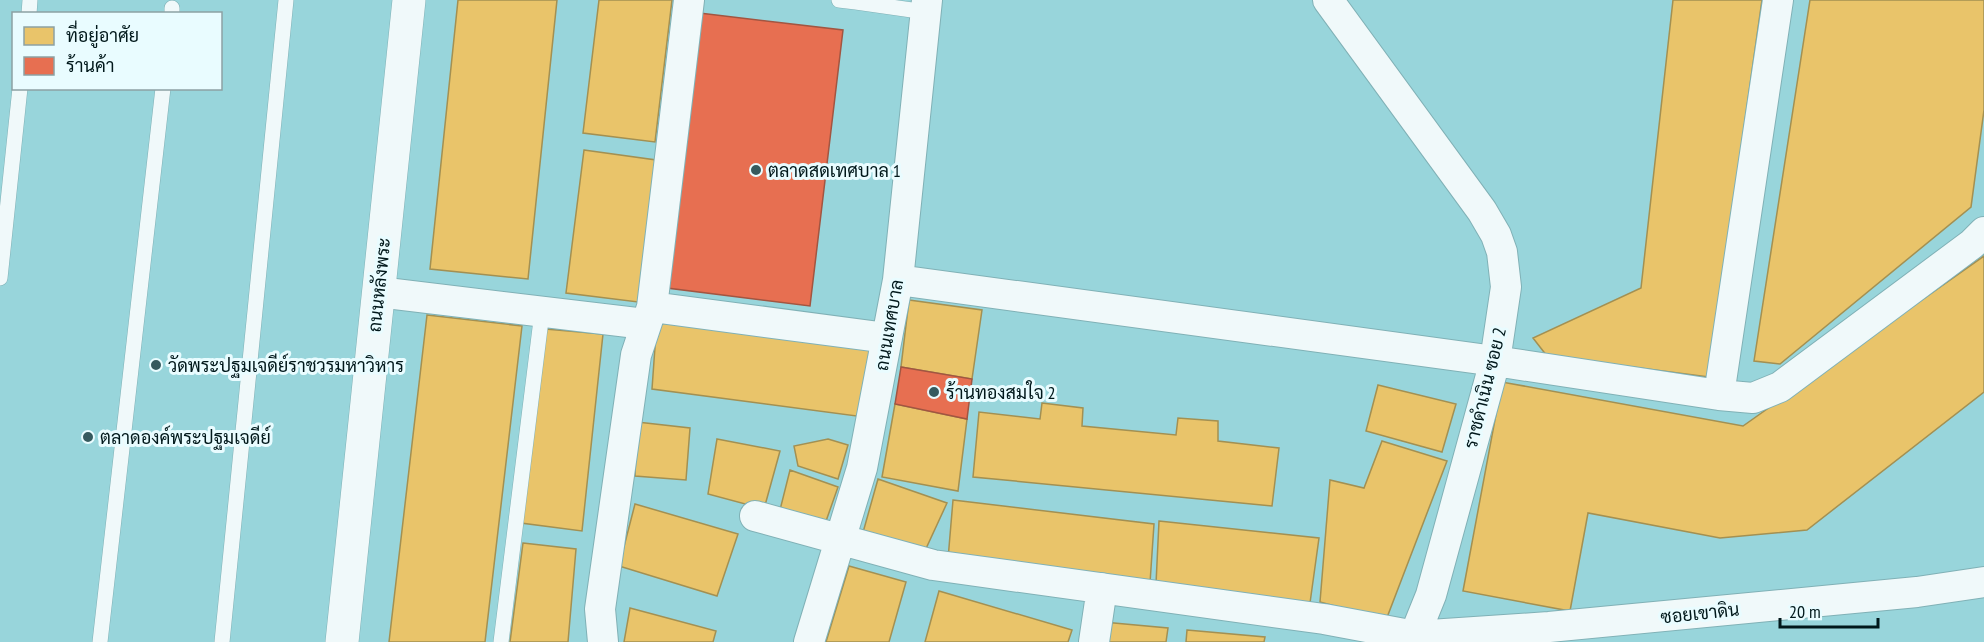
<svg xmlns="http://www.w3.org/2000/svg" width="1984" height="642" font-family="'PT Sans Narrow',Sarabun,sans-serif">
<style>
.homes{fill:#e9c46a;stroke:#a39052;stroke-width:1.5}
.shops{fill:#e76f51;stroke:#a25541;stroke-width:1.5}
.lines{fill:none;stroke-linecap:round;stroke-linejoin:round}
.lane-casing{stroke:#80b1b6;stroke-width:16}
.street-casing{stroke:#80b1b6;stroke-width:32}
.secondary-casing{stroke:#80b1b6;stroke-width:34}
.lane{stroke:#f0f9fa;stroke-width:15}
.street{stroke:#f0f9fa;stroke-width:30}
.secondary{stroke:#f0f9fa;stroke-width:33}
.poi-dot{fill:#365a5e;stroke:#e9fcff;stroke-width:2}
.labels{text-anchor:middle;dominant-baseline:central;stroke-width:6;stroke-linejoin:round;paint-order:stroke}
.poi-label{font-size:18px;fill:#01181b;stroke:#e9fcff;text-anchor:start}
.street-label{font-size:18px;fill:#01181b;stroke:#e9fcff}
</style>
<rect width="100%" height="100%" fill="#98d5db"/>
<path class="homes" d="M458,0H557L528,279L430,269Z
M599,0H672L655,142L583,133Z
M1673,0H1762L1709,377L1547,356L1533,338L1641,288Z
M1810,0H1984V110L1971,207L1780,364L1754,361Z
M584,150L656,160L638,302L566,293Z
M1984,256V392L1807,530L1720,538L1588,513L1570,611L1463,591L1502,382L1743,426Z
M909,300L982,310L972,379L901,367Z
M427,315L522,326L485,642H389Z
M657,319L872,346L864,417L652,389Z
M545,329L603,334L582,531L521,523Z
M1378,385L1456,404L1442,452L1366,431Z
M1042,403L1083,408L1082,426L1176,435L1178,418L1218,421V441L1279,448L1272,506L973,477L979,412L1040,419Z
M895,404L967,419L958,491L882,477Z
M637,422L690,428L686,480L635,476Z
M717,439L780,451L764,509L708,494Z
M828,439L848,445L838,479L798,466L794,446Z
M1382,441L1447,461L1386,620L1320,602L1330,480L1364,488Z
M790,470L838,487L825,524L780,510Z
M878,479L947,503L923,555L862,536Z
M953,500L1154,524L1150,583L948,559Z
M635,504L738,534L717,596L619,566Z
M1159,521L1319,538L1310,603L1156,584Z
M523,543L576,549L568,642H510Z
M849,566L906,582L889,642H826Z
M939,591L1072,630L1068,642H925Z
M630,608L716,631L713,642H624Z
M1103,622L1168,628L1166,642H1099Z
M1187,630L1265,637L1264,642H1186Z"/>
<path class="shops" d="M691,12L843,30L810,306L659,287Z
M901,367L972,379L967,419L895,404Z"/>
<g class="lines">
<g class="lane-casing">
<path id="lane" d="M839,0L856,2L857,0
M856,2L926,12
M29,14L30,0
M172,14V8
M0,278L20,88
M100,642L163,88
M222,642L286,0
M501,642L542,312"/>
</g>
<g class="street-casing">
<path id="street" d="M689,0L652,307L887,338
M1328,0L1482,211L1496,235L1502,252L1506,287L1495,361L1431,595L1412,642
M898,280L1495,361L1719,395L1753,398L1780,387L1972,244L1984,232
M378,292L645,324
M1719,395L1778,0
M755,516L933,565L1324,619L1415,636L1549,627L1917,592L1984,582
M603,642L600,609L636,355L652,307
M809,642L862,468L898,280L927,0
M1094,642L1102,588"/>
</g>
<g class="secondary-casing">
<path id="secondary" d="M342,642L409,0"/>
</g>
<use href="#lane" class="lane"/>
<use href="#street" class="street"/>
<use href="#secondary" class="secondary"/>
</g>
<g class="poi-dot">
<circle cx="756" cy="170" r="6"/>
<circle cx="156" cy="365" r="6"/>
<circle cx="934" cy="392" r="6"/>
<circle cx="88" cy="437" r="6"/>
</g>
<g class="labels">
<g class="poi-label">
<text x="768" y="170">ตลาดสดเทศบาล 1</text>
<text x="168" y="365">วัดพระปฐมเจดีย์ราชวรมหาวิหาร</text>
<text x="946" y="392">ร้านทองสมใจ 2</text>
<text x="100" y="437">ตลาดองค์พระปฐมเจดีย์</text>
</g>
<g class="street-label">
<text transform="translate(379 285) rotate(-84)">ถนนหลังพระ</text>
<text transform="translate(889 325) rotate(-80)">ถนนเทศบาล</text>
<text transform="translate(1485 388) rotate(-76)">ราชดำเนิน ซอย 2</text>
<text transform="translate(1700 613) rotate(-6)">ซอยเขาดิน</text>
</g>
</g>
<rect x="12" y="12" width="210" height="78" fill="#e9fcff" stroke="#8ca1a4" stroke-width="1.5"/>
<rect x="24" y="27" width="30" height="18" fill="#e9c46a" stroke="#8ca1a4" stroke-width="1.5"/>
<text x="66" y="42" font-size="18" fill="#01181b">ที่อยู่อาศัย</text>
<rect x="24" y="57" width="30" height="18" fill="#e76f51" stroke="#8ca1a4" stroke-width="1.5"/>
<text x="66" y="72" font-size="18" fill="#01181b">ร้านค้า</text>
<path d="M1780 618v9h98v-9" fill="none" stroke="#01181b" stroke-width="3"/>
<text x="1789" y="618" font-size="18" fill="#01181b" stroke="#e9fcff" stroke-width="4.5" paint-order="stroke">20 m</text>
</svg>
